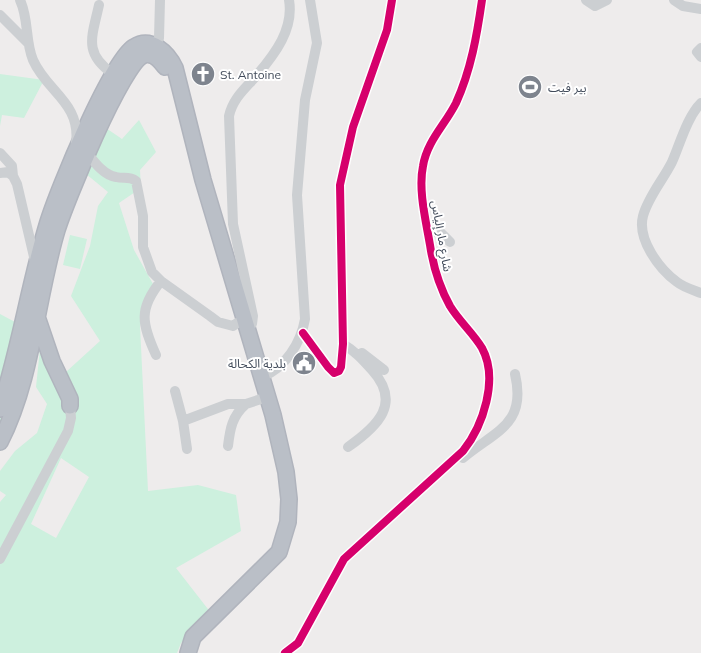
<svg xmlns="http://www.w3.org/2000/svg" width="701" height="653" font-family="Mulish,'Noto Sans Arabic',sans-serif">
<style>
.green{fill:#cdf0de;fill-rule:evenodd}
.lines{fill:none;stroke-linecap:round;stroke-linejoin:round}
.highway-casing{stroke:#b0b4bd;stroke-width:18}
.minor{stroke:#cccfd2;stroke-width:10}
.highway{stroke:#babfc7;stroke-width:15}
.cycleway-casing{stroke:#fff;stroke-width:11}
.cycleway{stroke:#d6006c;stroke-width:8}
.labels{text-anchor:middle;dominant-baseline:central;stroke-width:4;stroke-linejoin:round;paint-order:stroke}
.poi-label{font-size:12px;fill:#424c5b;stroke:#fff;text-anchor:start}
.street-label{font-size:12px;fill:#424c5b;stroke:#fff}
</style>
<rect width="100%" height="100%" fill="#eeecec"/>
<path class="green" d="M0,74L44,80L24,118L2,115L0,126Z
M139,120L156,152L140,170L141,188L119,203L134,250L153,284L140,326L148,491L198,485L236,495L241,531L176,568L211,613L181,643L177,653H0V502L6,495L0,491V471L15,451L37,433L47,404L36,387L41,339L66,372L100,341L71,296L90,246L98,206L108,192L80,169L100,124L122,139ZM61,458L89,477L56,538L31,524Z
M70,235L87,239L80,269L63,265Z
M0,314L15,322L17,377L0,433Z"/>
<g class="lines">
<g class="highway-casing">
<path id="highway" d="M36,314L52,361L70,399V406
M0,409C20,348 29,284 48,222C57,192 111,61 134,47C151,36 168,53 175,68L203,180L273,415L286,472L289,499L288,522L279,552L193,637L188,653
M0,442C33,377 36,300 57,230C65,204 122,63 144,55C153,52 160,60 165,67"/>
</g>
<path class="minor" d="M20,0C29,19 25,41 33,60C47,92 81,103 76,143
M586,0L595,6L607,0
M674,0L683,6L701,9
M99,5C92,37 83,53 113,74
M0,15L28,43
M154,45L159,38L160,0
M701,48L697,52L701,57
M701,103C687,117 680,144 672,162C663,180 648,197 643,216C637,239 659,269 677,282C683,287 693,290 701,293
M0,153L12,166L13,176
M88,154C95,163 104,175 116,177C124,179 129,176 136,181L143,216V247L152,272L161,281L210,316L218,322L233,326L237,323
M0,173L8,172L13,176L17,184L35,261
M428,234L431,231L441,233L450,242
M245,326L252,324L253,316L233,224L229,116C233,98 245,89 257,75C275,54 294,29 289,0
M303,333L328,367L334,373L339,371L341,367L343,344L340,185L353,127L387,30L392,0
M343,344C355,351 363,360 372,370C402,403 378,426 348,447
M362,353L384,370
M156,355C142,324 138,309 161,281
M262,377C285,368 301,343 305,319L297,195L305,100L317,43L310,0
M175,391L183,421L187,449
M183,421L228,404H246L261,399
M228,446C230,429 232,416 246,404
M463,458C495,431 527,425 515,374
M0,559L68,431L71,418L70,406
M285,653L298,643L344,559L463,451C483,426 499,379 482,348C473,333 459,321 450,306C440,288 433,265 430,245C426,221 418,190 423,166C427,141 445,125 456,103C471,70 477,35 482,0"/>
<use href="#highway" class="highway"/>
<g class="cycleway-casing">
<path id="cycleway" d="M303,333L328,367L334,373L339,371L341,367L343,344L340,185L353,127L387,30L392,0
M285,653L298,643L344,559L463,451C483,426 499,379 482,348C473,333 459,321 450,306C440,288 433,265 430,245C426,221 418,190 423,166C427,141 445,125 456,103C471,70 477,35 482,0"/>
</g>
<use href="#cycleway" class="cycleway"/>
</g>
<defs>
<g id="church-disc" transform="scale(1.25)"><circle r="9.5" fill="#7e848e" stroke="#fff"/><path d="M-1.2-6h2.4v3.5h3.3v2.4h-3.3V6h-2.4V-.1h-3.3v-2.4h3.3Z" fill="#fff"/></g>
<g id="stadium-disc" transform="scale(1.25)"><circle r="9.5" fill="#7e848e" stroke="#fff"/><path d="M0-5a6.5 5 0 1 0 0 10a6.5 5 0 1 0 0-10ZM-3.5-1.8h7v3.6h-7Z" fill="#fff"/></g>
<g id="civic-disc" transform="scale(1.25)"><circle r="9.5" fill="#7e848e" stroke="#fff"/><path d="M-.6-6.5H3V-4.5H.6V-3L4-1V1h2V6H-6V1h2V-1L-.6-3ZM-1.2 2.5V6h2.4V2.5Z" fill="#fff"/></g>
</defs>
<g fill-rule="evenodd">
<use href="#church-disc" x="203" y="74"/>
<use href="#stadium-disc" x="530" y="87"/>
<use href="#civic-disc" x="304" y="363"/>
</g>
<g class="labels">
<g class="poi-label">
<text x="220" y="74">St. Antoine</text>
<text x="548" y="87">بير فيت</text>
<text x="286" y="363" text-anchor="end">بلدية الكحالة</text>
</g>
<g class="street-label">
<text transform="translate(442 236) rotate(80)">شارع مار إلياس</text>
</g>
</g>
</svg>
